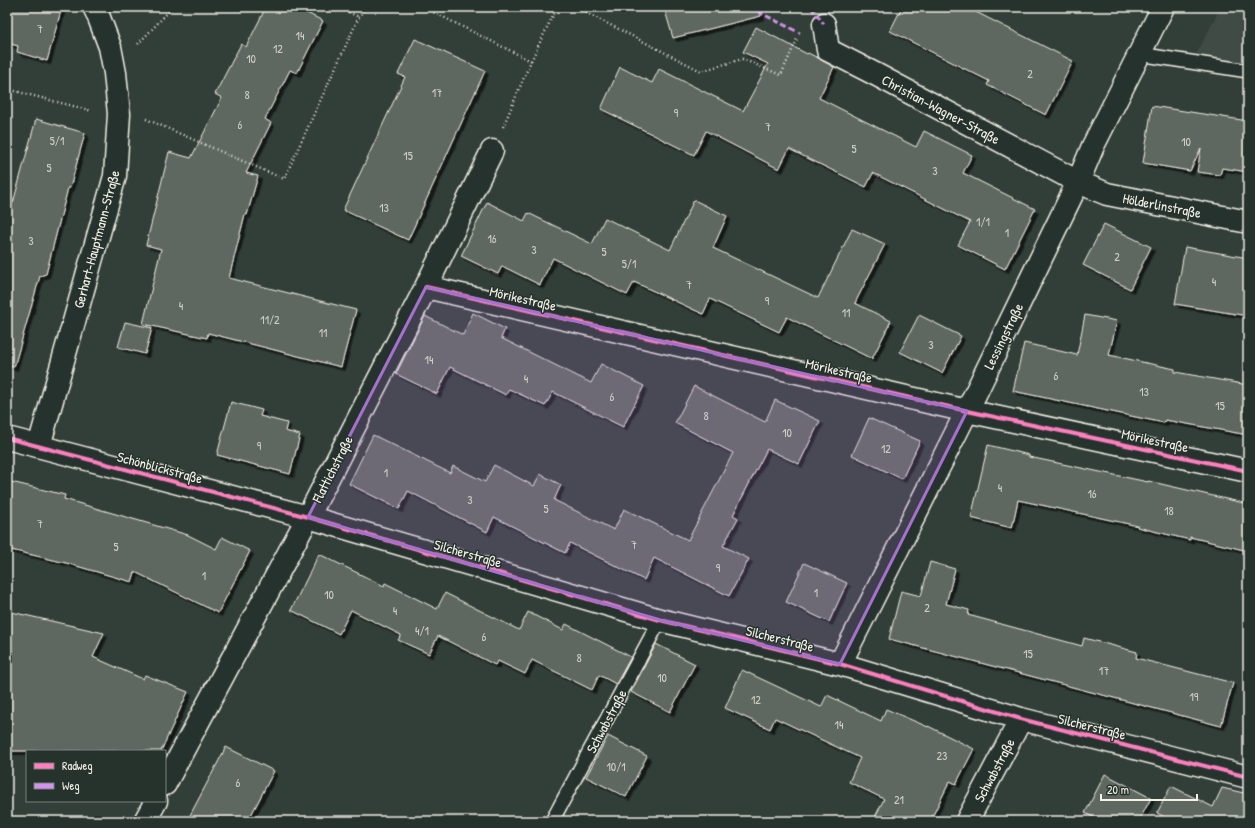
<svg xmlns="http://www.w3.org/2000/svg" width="1255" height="828" font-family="'Patrick Hand',sans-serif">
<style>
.built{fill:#404b44}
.building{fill:#5f6861;stroke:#f4f1e8;filter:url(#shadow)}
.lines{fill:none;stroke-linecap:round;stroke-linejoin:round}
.service-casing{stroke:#f4f1e8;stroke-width:16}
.minor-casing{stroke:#f4f1e8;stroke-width:25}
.path{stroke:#f4f1e8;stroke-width:2.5;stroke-dasharray:1 3;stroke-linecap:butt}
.service{stroke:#26332d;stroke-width:13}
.minor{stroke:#26332d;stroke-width:22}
.quiet{stroke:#d193ec;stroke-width:3;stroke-dasharray:6 3;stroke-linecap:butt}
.cycleway-casing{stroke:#26332d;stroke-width:6}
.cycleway{stroke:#ff80c0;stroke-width:4}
.marked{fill:#a571cd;fill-opacity:0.2;stroke:#a571cd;stroke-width:3;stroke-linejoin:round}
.labels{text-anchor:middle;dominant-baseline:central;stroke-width:3;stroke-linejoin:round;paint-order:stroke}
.number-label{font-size:12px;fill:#cfcfc6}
.street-label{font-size:14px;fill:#f4f1e8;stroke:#26332d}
</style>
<defs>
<filter id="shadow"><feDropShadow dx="3.5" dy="3.5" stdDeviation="0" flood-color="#0009"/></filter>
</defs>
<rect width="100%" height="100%" fill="#323e38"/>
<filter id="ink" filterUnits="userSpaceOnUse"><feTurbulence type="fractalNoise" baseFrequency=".025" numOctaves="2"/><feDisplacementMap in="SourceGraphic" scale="8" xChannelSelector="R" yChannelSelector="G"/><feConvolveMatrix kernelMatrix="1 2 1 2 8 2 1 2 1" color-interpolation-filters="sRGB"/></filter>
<g filter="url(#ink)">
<path class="built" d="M1221,7H1248V67L1193,60Z"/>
<path class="building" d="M7,7H62L47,61L17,52L18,46L7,43Z
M266,7H295L323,21L297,73L290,70L265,119L271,123L246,173L258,176L247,215L245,214L229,278L356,310L341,367L208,333L207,338L143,324L161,249L146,245L169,152L191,158L222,98L215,94L241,44L246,47Z
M664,7H760L761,16L673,38Z
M902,7H966L1073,61L1046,115L987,85L989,81L890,31Z
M756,27L807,54L808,53L818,58L834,67L819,98L916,147L924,131L972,155L963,173L1035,209L1005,269L958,245L970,222L873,173L866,187L789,149L779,169L706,131L694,155L601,109L620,67L652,83L659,69L743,111L768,64L743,52Z
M415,39L485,71L408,240L343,210L405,77L398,74Z
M1152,106L1248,121V172L1222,168L1220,175L1197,172L1201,148L1190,171L1143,163Z
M36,119L85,133L70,188H68L46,274L40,276L14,367L7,366V202L13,203Z
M694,200L727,216L713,248L818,298L852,229L885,244L855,303L891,321L872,359L787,317L779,332L710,299L703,314L634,282L627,295L553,258L540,285L502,266L498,274L461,256L487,202L524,221L528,213L592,244L605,218L670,250Z
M1104,224L1151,247L1130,289L1083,265Z
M1185,247L1248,258V316L1175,304Z
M473,313L505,329L501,338L591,383L601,364L644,386L623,427L553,392L545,406L509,389L506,395L450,367L437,394L396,374L425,316L463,335Z
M919,315L961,336L942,373L900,352Z
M1085,315L1117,321L1109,355L1175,369V372L1248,385V435L1165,420L1164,423L1013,391L1024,343L1077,355Z
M125,322L152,328L145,354L118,347Z
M694,386L765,422L775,400L820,421L799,464L767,449L733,515L738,518L723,546L749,559L729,596L654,558L644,580L570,543L565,553L494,517L487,532L408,491L399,509L349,484L373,435L450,473L453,466L485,482L494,465L534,486L540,474L561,485L554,500L614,530L624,509L688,540L733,453L675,423Z
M231,402L262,410L260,416L287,423L285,431L300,435L290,474L217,455Z
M869,418L920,441L902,479L852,455Z
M988,445L1029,455V457L1148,482V481L1248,504V551L1190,537V540L1137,527L1138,526L1018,500L1012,528L971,518Z
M7,481L65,495L64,499L188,535L216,549L222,537L250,551L218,613L135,572L132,582L66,563L7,549Z
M319,554L384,586L385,583L437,609L445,593L519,630L528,612L563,630L566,624L631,657L616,684L599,675L592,690L532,660L525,674L498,661L495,665L438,636L429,654L398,640L401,635L351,610L339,634L291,610Z
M930,562L955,569L946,604L969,610L968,615L1082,646L1084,638L1137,652L1136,658L1233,683L1221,726L889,639L901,591L921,596Z
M804,563L847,583L829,622L786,602Z
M7,611L104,633L93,657L143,679L145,675L188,692L161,751H7Z
M656,644L695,664L670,712L631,692Z
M742,670L821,707L827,695L881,721L886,709L928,727V726L974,749L956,784L950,781L930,821H873L884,799L849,782L860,758L775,718L770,729L725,708Z
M608,736L647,756L626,797L586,777Z
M226,747L274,771L248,821H187Z
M1105,774L1151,798L1139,821H1101L1085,813Z
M1171,786L1213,807L1222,788L1248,794V821H1172L1157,813Z"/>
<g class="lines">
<g class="service-casing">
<path id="service" d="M1139,54L1248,71
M552,821L660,620"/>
</g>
<g class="minor-casing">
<path id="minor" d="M824,24L828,50L877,75L1078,182L1107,194L1248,222
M426,287L967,411L1248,471
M7,438L308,517L660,620L840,664L1021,719L1248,777
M39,446L115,176L119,114L115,73L110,47L98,15L94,7
M840,664L967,411L1078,182L1093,146L1163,7
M165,784L308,517L426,287L492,151
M145,821L156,801
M967,821L1021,719"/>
</g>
<path class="path" d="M338,7L359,17
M423,7L531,61
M575,7L701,71L742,59L781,75L797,39
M138,44L173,7
M7,89L92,111
M146,119L284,179L359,17L365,7
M503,127L531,61L557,7"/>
<use href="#service" class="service"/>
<use href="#minor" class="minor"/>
<path class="quiet" d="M751,7V8L800,33
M811,7L824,24"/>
<g class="cycleway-casing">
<path id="cycleway" d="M426,287L967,411L1248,471
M7,438L308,517L660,620L840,664L1021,719L1248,777"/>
</g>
<use href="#cycleway" class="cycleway"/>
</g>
</g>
<path class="marked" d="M426,287L967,411L840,664L660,620L308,517Z"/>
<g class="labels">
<g class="number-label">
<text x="40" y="28">7</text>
<text x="300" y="35">14</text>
<text x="278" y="48">12</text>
<text x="251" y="58">10</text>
<text x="1030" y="73">2</text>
<text x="437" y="92">17</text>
<text x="247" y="94">8</text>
<text x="676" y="112">9</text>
<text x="240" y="124">6</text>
<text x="768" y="126">7</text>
<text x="57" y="140">5/1</text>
<text x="1186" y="141">10</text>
<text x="854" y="148">5</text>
<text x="408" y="155">15</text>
<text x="49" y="167">5</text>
<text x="935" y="170">3</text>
<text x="384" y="207">13</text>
<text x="983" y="221">1/1</text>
<text x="1007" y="232">1</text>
<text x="492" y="238">16</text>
<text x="31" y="240">3</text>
<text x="534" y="249">3</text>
<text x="604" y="251">5</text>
<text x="1117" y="256">2</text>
<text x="629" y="263">5/1</text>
<text x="1214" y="281">4</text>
<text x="689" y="284">7</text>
<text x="767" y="300">9</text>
<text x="181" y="305">4</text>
<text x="846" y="312">11</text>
<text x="270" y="319">11/2</text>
<text x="323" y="332">11</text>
<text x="931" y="344">3</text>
<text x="429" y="359">14</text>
<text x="1056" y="375">6</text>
<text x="526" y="378">4</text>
<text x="1144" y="391">13</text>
<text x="612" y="396">6</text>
<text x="1220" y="405">15</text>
<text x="706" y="415">8</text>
<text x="787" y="432">10</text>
<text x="259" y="445">9</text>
<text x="886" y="448">12</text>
<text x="386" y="472">1</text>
<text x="1000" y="487">4</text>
<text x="1092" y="493">16</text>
<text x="470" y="499">3</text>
<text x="546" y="508">5</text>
<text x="1169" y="510">18</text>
<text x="40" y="523">7</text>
<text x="634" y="544">7</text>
<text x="116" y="546">5</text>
<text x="718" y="567">9</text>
<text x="204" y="575">1</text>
<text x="816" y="592">1</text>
<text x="329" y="594">10</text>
<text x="927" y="607">2</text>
<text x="395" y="610">4</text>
<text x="422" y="630">4/1</text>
<text x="484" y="636">6</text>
<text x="1028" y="653">15</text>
<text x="579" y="657">8</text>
<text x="1104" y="670">17</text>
<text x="662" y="677">10</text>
<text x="1194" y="696">19</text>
<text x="756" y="699">12</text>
<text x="839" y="724">14</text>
<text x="942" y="755">23</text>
<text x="616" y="766">10/1</text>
<text x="238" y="782">6</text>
<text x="899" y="799">21</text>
</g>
<g class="street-label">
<text transform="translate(941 109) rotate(28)">Christian-Wagner-Straße</text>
<text transform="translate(1162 205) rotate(11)">Hölderlinstraße</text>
<text transform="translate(96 239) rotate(-75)">Gerhart-Hauptmann-Straße</text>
<text transform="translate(523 298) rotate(13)">Mörikestraße</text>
<text transform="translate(1003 336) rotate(-64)">Lessingstraße</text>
<text transform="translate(839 370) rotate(13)">Mörikestraße</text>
<text transform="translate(1155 440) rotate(12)">Mörikestraße</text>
<text transform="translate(160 467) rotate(15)">Schönblickstraße</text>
<text transform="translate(332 469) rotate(-63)">Flattichstraße</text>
<text transform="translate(468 553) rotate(16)">Silcherstraße</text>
<text transform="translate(780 638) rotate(14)">Silcherstraße</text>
<text transform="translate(606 721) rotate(-62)">Schwabstraße</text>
<text transform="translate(1092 726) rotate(14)">Silcherstraße</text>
<text transform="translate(994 770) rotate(-62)">Schwabstraße</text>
</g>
</g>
<rect width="1255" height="828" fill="none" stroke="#26332d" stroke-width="24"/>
<rect x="12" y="12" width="1231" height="804" fill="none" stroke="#f4f1e8" stroke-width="1.5" filter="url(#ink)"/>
<rect x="26" y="750" width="140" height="52" fill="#26332d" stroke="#787f78"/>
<rect x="34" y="763" width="20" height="6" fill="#ff80c0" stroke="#787f78"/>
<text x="62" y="770" font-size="12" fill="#f4f1e8">Radweg</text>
<rect x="34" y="783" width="20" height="6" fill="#d193ec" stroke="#787f78"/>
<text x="62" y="790" font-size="12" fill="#f4f1e8">Weg</text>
<path d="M1101 794v6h96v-6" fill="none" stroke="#f4f1e8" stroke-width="2"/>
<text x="1107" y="794" font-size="12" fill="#f4f1e8" stroke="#26332d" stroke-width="3" paint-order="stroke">20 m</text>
</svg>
